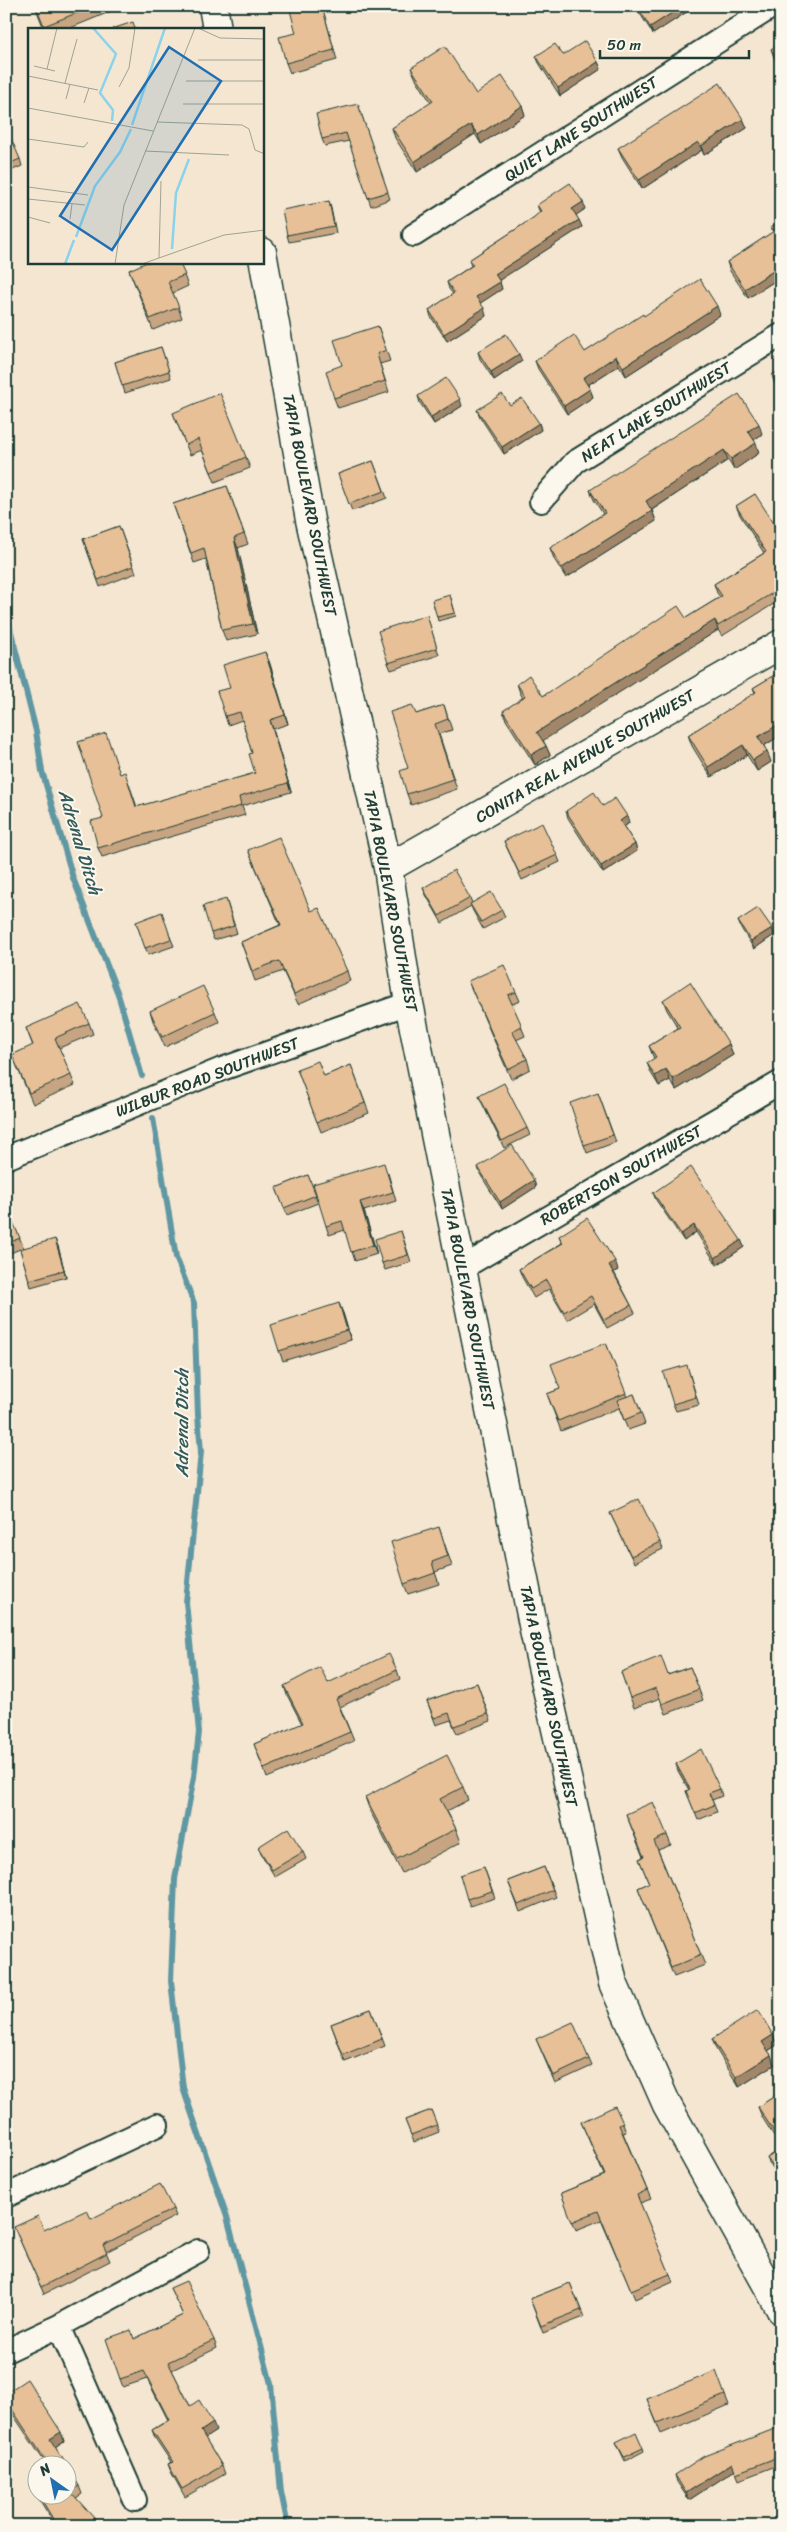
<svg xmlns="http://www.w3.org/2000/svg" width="787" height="2532" font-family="Sriracha,sans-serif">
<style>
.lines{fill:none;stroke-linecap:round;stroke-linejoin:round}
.stream{stroke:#5f97a2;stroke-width:6}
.street-casing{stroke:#1f3d34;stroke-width:26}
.secondary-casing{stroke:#1f3d34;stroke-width:31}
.street{stroke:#fbf7ec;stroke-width:22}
.secondary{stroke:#fbf7ec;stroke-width:28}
.wall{fill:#c7a582;stroke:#1f3d34}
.shaded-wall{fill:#a2866a;stroke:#1f3d34}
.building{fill:#e7c097;stroke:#1f3d34}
.labels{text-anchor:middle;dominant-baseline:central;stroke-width:4;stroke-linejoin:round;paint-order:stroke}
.street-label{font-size:16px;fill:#1f3d34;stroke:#fbf7ec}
.water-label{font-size:18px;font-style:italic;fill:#345b59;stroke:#fbf7ec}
.inset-river{fill:none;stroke:#8ad3eb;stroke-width:2.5}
.inset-road{fill:none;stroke:#9fa293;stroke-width:1}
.view{fill:#1f6fb2;fill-opacity:0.15;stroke:#1f6fb2;stroke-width:2.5}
.inset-edge{fill:none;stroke:#1f3d34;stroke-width:2.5}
</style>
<rect width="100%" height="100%" fill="#f5e6d2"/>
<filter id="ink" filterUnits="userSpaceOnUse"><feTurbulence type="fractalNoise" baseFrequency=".02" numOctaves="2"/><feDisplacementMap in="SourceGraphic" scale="10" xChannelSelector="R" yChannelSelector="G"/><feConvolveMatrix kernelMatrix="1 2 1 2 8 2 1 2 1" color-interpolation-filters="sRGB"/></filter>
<g filter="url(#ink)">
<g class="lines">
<path class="stream" d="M6,612L36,731L42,771L73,878L118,994L142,1076
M153,1118L176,1257L194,1303L198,1415L201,1452L186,1602L199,1732L194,1777L175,1879L171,1981L183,2088L227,2217L271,2384L281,2492L288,2526"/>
<g class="street-casing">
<path id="street" d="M414,235L773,6
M541,501L575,462L781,335
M6,1158L222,1069L409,1003
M462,1268L781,1082
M6,2196L157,2125
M59,2326L135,2500
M6,2351L59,2326L198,2251"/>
</g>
<g class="secondary-casing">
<path id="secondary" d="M213,6L217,29
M262,252L310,520L388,868L409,1003L535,1635L613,1983L667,2105L781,2310
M388,868L781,644"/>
</g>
<use href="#street" class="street"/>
<use href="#secondary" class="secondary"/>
</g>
<path class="wall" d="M35,6H124L68,29H44Z
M322,6L337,60L290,73L286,63L296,33Z
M636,6H696L653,34L637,9Z
M781,43V69L775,60L771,49Z
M563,55L598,62L601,69L560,96L539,63L536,56Z
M411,68L476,94L522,106L525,115L481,144L475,134L417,172L395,138L392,128L431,103L415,77Z
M358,104L390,199L371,206L349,141L325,146L322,139Z
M743,119L747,128L704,155L702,150L642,189L622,157L618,148Z
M6,138L20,159L22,166L6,173Z
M329,201L331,208L336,233L289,242L287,235Z
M537,205L585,209L576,215L582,227L499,280L502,289L480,303L486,316L447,341L431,317L429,310L453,294L449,289L447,282L471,266L469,260L533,218L540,213Z
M781,220V277L748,298L730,271L727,262L773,232L771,227Z
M179,262L188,286L173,293L182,318L153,330L129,270Z
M720,315L626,376L619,365L588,385L590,389L593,397L567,414L538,369L535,361L585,352L644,316Z
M378,326L390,361L380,364L389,392L338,408L334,398L342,365Z
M161,347L171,378L125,393L115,362Z
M478,352L522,361L494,380L480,359Z
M781,369V392L774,382L772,375Z
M418,396L462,406L434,424L420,403Z
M510,405L539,423L541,430L504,454L480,417L477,410Z
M173,413L246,457L250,468L215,482L202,450L190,455Z
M762,434L754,440L759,453L734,470L728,460L652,510L656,521L566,578L554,559L550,548L603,514L594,500L590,490Z
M373,461L387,498L352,511L338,474Z
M227,486L248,544L238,548L257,634L226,641L222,630L206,559L194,563L173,504Z
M755,494L780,600L722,636L718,630L543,740L546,746L550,755L535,765L506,720L503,711L523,698L520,693L517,684L543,696L686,618L720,597L717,593L714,584L764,553L740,515L736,506Z
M119,526L136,573L100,587L83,539Z
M451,598L456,616L438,621L437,617Z
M429,622L439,655L391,670L388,663Z
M269,661L288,724L273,729L291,792L242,806L245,815L102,857L98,848L120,774L128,781L137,807L255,773L252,753L242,720L228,725L225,716L230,688Z
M781,671V735L764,746L771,762L757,771L747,755L711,777L692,746L688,735L755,693L753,688Z
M444,705L452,730L439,734L457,789L411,805L407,794L408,768L416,714Z
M603,806L627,816L629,823L624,827L635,844L637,851L603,873L568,818L566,811Z
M504,841L557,855L560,862L522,880L507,848Z
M248,850L311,911L347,971L350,981L298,1004L283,971L255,981L241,942L280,925Z
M423,888L470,898L472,903L502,910L505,917L483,929L473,911L471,906L442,923L426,895Z
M226,899L237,933L214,940L211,933Z
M738,921L772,928L774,935L754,949L741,928Z
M136,922L171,939L174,946L148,955Z
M468,981L516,992L520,1001L512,1004L525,1036L516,1040L527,1059L530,1069L511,1079L472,990Z
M663,1000L729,1044L733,1055L676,1090L670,1080L659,1086L651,1073L647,1063L654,1059L649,1046L678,1028L667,1010Z
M150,1011L215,1012L219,1022L165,1047L153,1021Z
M89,1023L93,1034L59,1048L75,1085L33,1104L12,1055L33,1046L26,1028Z
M351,1065L369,1113L321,1132L297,1069L324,1076Z
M598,1093L616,1142L587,1153L584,1145Z
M479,1096L527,1128L530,1135L504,1148L482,1103Z
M478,1167L536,1187L502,1209L480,1174Z
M388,1173L396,1201L364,1211L377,1254L355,1261L345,1230L329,1235L326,1226Z
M308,1175L318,1203L287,1215L276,1188Z
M653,1193L741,1240L744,1247L717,1265L696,1232L684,1241L656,1200Z
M6,1207L24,1248L58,1246L66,1277L31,1287L20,1249L6,1255Z
M401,1231L411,1262L385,1270L382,1263Z
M559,1236L618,1270L614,1272L631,1305L635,1313L607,1328L594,1304L567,1320L549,1289L534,1298L522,1277L519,1269L562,1243Z
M343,1313L351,1340L283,1361L279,1351Z
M606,1343L627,1397L634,1394L645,1424L628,1430L619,1408L561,1431L547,1394L560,1389Z
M689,1372L699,1405L676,1411L673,1404Z
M610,1513L660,1542L663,1549L634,1563Z
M439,1527L452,1566L435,1572L439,1584L408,1594L404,1584Z
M690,1667L703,1700L666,1714L660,1698L634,1708L621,1672L668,1675Z
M397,1670L400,1679L340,1707L354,1741L267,1778L254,1744L302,1724L287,1695L284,1686L328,1683Z
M477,1683L491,1721L457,1734L451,1720L436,1725L427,1701Z
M781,1697V1714L777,1708L774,1701Z
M676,1764L720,1789L722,1796L712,1800L717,1812L698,1820L686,1791L689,1790L678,1771Z
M463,1787L468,1800L447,1811L456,1829L461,1842L402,1873L370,1811L365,1797Z
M626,1814L667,1835L671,1845L658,1850L705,1965L674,1977L638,1888L649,1883L639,1859L643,1857Z
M258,1847L303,1852L306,1859L275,1877L261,1854Z
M484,1867L495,1898L470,1906L467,1899Z
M544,1867L556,1897L520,1912L508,1881Z
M371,2009L385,2046L345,2062L331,2024Z
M773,2035L777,2045L768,2051L771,2055L774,2065L739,2087L716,2049L712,2039Z
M536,2039L589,2059L592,2066L555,2083Z
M781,2092V2143L779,2144L762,2117L758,2107Z
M431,2110L439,2132L414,2142L405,2120Z
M581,2122L623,2123L626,2132L623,2133L651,2199L640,2203L673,2282L635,2299L601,2220L576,2230L561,2193L604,2175Z
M781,2149V2182L770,2165L767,2158Z
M173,2209L176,2216L106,2252L110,2261L44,2294L14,2227L44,2230L91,2219Z
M570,2283L584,2317L543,2333L530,2299Z
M170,2288L214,2340L217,2348L172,2370L190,2406L216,2431L205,2438L222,2466L225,2474L185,2497L171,2472L168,2464L171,2462L155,2438L152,2430L168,2420L147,2379L123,2387L120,2379L134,2339L183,2315Z
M6,2393L64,2441L55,2447L66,2464H46L6,2404Z
M725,2395L729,2405L661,2434L647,2399Z
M781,2438V2464L739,2480L735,2470L689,2500L677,2482L675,2475Z
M616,2442L643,2448L644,2451L625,2461Z
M68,2468L79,2486L82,2494L76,2498L52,2520L34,2491L31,2483Z"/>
<path class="shaded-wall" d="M683,6H696L653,34L650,27Z
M598,62L601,69L560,96L558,88Z
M522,106L525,115L481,144L478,135Z
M743,119L747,128L704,155L701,146Z
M471,125L475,134L417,172L414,162Z
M698,142L702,150L642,189L639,180Z
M583,202L585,209L575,216L572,209Z
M579,220L582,227L498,281L495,274Z
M781,266V277L748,298L745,289Z
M500,282L502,289L479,304L476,297Z
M717,306L720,315L626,376L623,367Z
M484,308L486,316L447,341L444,334Z
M519,354L522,361L494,380L491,372Z
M616,356L619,365L586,386L583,378Z
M590,389L593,397L567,414L564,406Z
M460,399L462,406L434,424L431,417Z
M539,423L541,430L504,454L502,447Z
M759,424L762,434L752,441L748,431Z
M756,443L759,453L734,470L731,459Z
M724,450L728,460L650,511L646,501Z
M652,511L656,521L566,578L562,568Z
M234,538L238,548L257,634L253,624Z
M781,585V597L779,598L775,589Z
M715,620L718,630L541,742L537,732Z
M265,652L269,661L288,724L285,715Z
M270,720L273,729L291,792L288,783Z
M781,723V735L762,747L758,737Z
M743,745L747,755L711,777L708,767Z
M546,746L550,755L535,765L531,755Z
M767,751L771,762L757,771L753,760Z
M627,816L629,823L622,828L620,821Z
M635,844L637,851L603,873L601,866Z
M772,928L774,935L754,949L751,941Z
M729,1044L733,1055L676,1090L673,1079Z
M666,1069L670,1080L659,1086L655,1076Z
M534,1180L536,1187L502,1209L500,1202Z
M360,1202L364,1211L377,1254L373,1245Z
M694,1225L696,1232L684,1241L681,1234Z
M55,1239L58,1246L66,1277L64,1270Z
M741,1240L744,1247L717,1265L715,1258Z
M615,1261L618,1270L612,1273L609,1265Z
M339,1303L343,1313L351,1340L347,1330Z
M773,2035L777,2045L766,2052L762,2042Z
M771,2055L774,2065L739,2087L736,2077Z
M781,2130V2143L779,2144L775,2133Z
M213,2423L216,2431L204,2439L201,2431Z
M61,2432L64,2441L53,2448L50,2439Z
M732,2463L735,2470L689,2500L686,2493Z
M94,2518L97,2526H85Z"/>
<path class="building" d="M36,6H94L44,26Z
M305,6H322L334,50L286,63L279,37L296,33L290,10Z
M637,6H683L650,27Z
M133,22L135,29H112Z
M585,41L598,62L558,88L536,56L555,44L563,55Z
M781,43V65L771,49Z
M445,46L476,94L502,76L522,106L478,135L471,125L414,162L392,128L433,101L411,68Z
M720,83L743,119L701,146L698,142L639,180L618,148Z
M358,104L388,192L368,198L346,133L322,139L316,114Z
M10,136L20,159L6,165V138Z
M570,183L583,202L572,209L579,220L495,274L500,282L476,297L484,308L444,334L429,310L454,293L447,282L473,265L469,260L533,218L541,211L537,205Z
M329,201L334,226L287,235L282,210Z
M781,220V266L745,289L727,262L774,231L771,227Z
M147,262H179L185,275L168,282L179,307L150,319L129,270Z
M700,279L717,306L623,367L616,356L583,378L590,389L564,406L535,361L574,335L585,352L643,314L644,316Z
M378,326L386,350L377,354L385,381L334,398L326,371L342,365L334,340Z
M506,334L519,354L491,372L478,352Z
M161,347L169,371L122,386L115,362Z
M781,356V364L777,358Z
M781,369V389L772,375Z
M446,378L460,399L431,417L418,396Z
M220,393L246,457L211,472L198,439L186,445L173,413Z
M502,394L510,405L522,398L539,423L502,447L477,410Z
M739,394L759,424L748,431L756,443L731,459L724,450L646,501L652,511L562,568L550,548L605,513L590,490Z
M373,461L384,491L349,504L338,474Z
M227,486L244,534L234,538L253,624L222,630L204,548L191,553L173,504Z
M755,494L781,534V585L775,589L776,591L718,626L715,620L537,732L546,746L531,755L503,711L525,696L517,684L529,675L543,696L678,606L686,618L722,596L714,584L766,552L736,506Z
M119,526L133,566L98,580L83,539Z
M450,595L455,613L437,617L432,600Z
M427,615L437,648L388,663L378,631Z
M265,652L285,715L270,720L288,783L239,797L241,806L98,848L91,821L103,818L78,742L106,733L120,774L125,772L136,807L255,773L249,754L252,753L240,712L225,716L217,691L230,688L223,665Z
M781,671V723L758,737L767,751L753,760L743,745L708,767L688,735L756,692L753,688Z
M412,705L416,714L444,705L448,719L435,724L453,779L407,794L400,771L408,768L390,712Z
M594,792L603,806L615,798L627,816L620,821L635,844L601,866L566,811Z
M542,823L557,855L519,873L504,841Z
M279,837L311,911L319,908L347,971L294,994L279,961L252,971L241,942L281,925L248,850Z
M454,870L470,898L439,916L423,888Z
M491,892L502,910L481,922L470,904Z
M226,899L234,926L211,933L203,906Z
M758,908L772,928L751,941L738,921Z
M162,912L171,939L145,948L136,922Z
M504,965L516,992L508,995L522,1026L512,1031L527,1059L508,1069L468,981Z
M690,982L729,1044L673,1079L666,1069L655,1076L647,1063L656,1057L649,1046L680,1027L663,1000Z
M203,986L215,1012L162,1037L150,1011Z
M80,1004L89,1023L55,1038L71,1075L29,1093L12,1055L33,1045L26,1028Z
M318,1061L324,1076L351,1065L365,1103L317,1122L297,1069Z
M504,1083L527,1128L502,1141L479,1096Z
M598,1093L613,1135L584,1145L570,1103Z
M512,1145L534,1180L500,1202L478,1167Z
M384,1163L393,1192L360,1202L373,1245L351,1252L342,1221L326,1226L313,1184Z
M691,1167L741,1240L715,1258L694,1225L681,1234L653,1193Z
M308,1175L316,1195L284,1208L276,1188Z
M6,1207L20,1238L6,1244Z
M587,1218L615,1261L609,1265L631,1305L604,1320L591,1296L564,1312L546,1280L531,1289L519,1269L563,1243L559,1236Z
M401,1231L408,1255L382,1263L375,1239Z
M55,1239L64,1270L29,1280L20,1249Z
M339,1303L347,1330L279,1351L271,1325Z
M606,1343L626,1393L558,1421L547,1394L560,1389L551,1364Z
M687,1365L696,1397L673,1404L663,1372Z
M634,1394L641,1413L624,1420L617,1400Z
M639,1499L660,1542L631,1556L610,1513Z
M439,1527L448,1556L432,1562L435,1573L404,1584L391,1542Z
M781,1598V1607L777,1600Z
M389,1654L397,1670L336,1699L350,1732L264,1769L254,1744L303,1723L284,1686L320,1667L328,1683Z
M661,1656L668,1675L690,1667L699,1689L662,1704L656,1688L630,1698L621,1672Z
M477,1683L488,1714L454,1726L449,1713L434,1718L427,1701Z
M781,1697V1712L774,1701Z
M701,1749L720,1789L709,1793L714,1805L695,1813L686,1791L690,1789L676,1764Z
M447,1755L463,1787L440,1799L456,1829L397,1859L365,1797Z
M653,1802L667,1835L654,1841L701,1955L671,1968L638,1888L649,1883L639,1859L644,1857L626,1814Z
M288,1828L303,1852L272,1870L258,1847Z
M484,1867L492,1891L467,1899L460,1875Z
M544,1867L553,1890L518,1905L508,1881Z
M371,2009L382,2039L343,2055L331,2024Z
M758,2010L773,2035L762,2042L771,2055L736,2077L712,2039Z
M573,2022L589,2059L553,2076L536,2039Z
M781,2092V2130L775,2133L758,2107Z
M615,2106L623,2123L619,2125L647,2190L637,2195L670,2274L631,2290L598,2211L572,2222L561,2193L605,2175L581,2122Z
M431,2110L437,2125L411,2135L405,2120Z
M781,2149V2179L767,2158Z
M160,2184L173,2209L103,2245L107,2253L41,2287L14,2227L38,2216L44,2230L87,2210L91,2219Z
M186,2281L214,2340L168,2362L190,2406L199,2400L213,2423L201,2431L222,2466L182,2489L168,2464L173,2462L152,2430L169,2420L144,2371L120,2379L106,2339L131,2330L134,2339L183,2315L170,2288Z
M570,2283L581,2310L541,2326L530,2299Z
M716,2371L725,2395L657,2423L647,2399Z
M27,2379L61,2432L50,2439L66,2464H48L6,2400V2393Z
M777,2428L781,2438V2456L736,2473L732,2463L686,2493L675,2475L704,2456Z
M636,2432L643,2448L624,2457L616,2442Z
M68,2468L79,2486L70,2491L94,2518L85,2526H46L53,2519L38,2494H68Z
M38,2479V2494L31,2483Z"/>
</g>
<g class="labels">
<g class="street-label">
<text transform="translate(581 129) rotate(-33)">QUIET LANE SOUTHWEST</text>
<text transform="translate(656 412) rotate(-32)">NEAT LANE SOUTHWEST</text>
<text transform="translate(310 505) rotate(79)">TAPIA BOULEVARD SOUTHWEST</text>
<text transform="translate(585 756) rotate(-30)">CONITA REAL AVENUE SOUTHWEST</text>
<text transform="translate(391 901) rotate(79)">TAPIA BOULEVARD SOUTHWEST</text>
<text transform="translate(207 1077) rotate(-21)">WILBUR ROAD SOUTHWEST</text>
<text transform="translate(621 1175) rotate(-30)">ROBERTSON SOUTHWEST</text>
<text transform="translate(468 1299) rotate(79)">TAPIA BOULEVARD SOUTHWEST</text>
<text transform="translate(549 1696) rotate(78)">TAPIA BOULEVARD SOUTHWEST</text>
</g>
<g class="water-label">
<text transform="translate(80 842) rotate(73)">Adrenal Ditch</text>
<text transform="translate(182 1423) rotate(-90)">Adrenal Ditch</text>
</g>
</g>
<g transform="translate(28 28)">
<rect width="236" height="236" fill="#f5e6d2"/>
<path class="inset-river" d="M65,0L88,26L72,65L85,82L84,93M104,97L137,0M48,209L67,158L92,124L103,101M144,221L148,165L161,131M37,236L46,212"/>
<path class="inset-road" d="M170,0L192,10L237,11M170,32H237M6,38L27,43M19,41L29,0M0,48L70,62M158,53H237M37,55L49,11M91,59L101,40L107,0M38,71L42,56M56,75L61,60M155,76H237M0,80L125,103M129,94L214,97L221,101L227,122L237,126M0,111L56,119L60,114M117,123L201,127M0,159L60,167M0,171L57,177M0,189L22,195M42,191L44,176M131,230L133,153M87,236L96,177L167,0M114,236L196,207L237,202"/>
<path class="view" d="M141,19L193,53L84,222L32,188Z"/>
<rect width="236" height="236" class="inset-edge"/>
</g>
<rect width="787" height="2532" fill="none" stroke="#fbf7ec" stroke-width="25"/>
<rect x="12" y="12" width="762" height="2507" fill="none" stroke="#1f3d34" stroke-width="2" filter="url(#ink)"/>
<g transform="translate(52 2480) rotate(327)"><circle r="24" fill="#fbf7ec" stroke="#a3ada2"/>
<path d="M0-4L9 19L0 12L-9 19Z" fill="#1f6fb2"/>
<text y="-8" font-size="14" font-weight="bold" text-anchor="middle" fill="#1f3d34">N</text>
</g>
<path d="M600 50v8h149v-8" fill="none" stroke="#1f3d34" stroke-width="2.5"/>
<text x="607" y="50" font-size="15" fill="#1f3d34" stroke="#fbf7ec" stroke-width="4" paint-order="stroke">50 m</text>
</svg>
